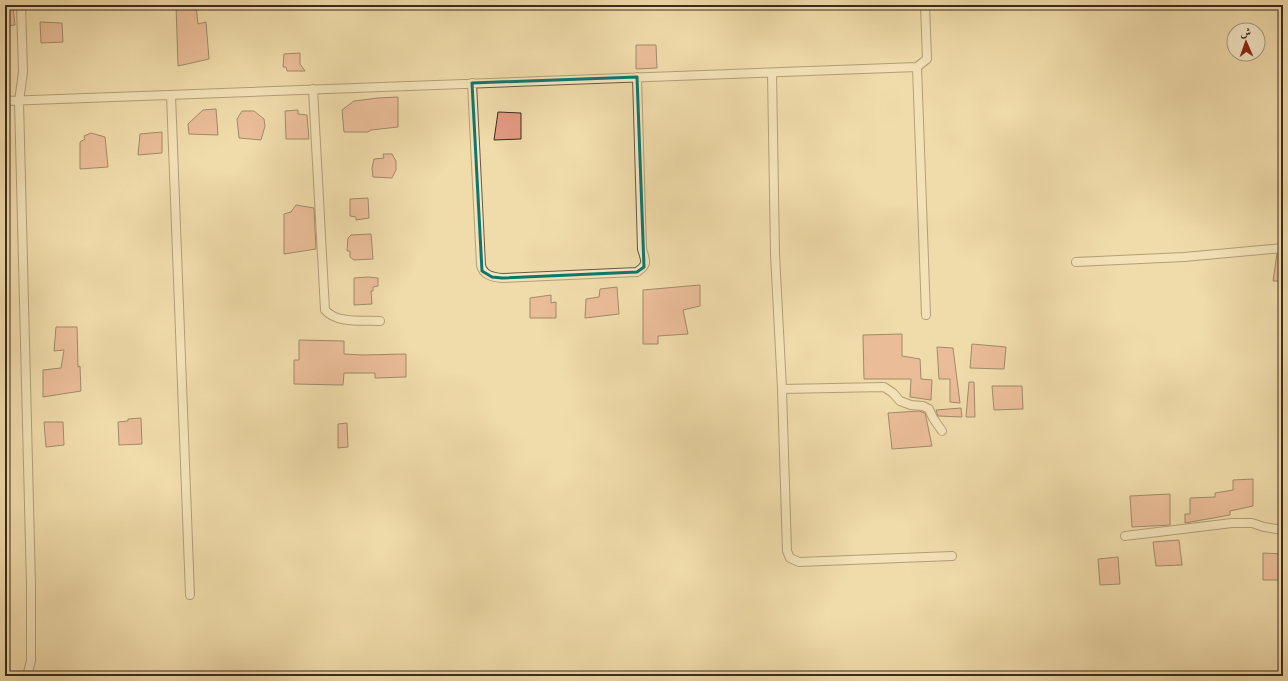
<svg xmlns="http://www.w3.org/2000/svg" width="1288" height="681" font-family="Alegreya,Amiri,serif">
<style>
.building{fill:#e39a83;stroke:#3d2b19}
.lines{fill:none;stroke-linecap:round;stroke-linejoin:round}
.minor-casing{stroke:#6a573d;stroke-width:10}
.minor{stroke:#f5e8c8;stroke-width:8}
.marked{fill:none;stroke:#0f766e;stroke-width:3;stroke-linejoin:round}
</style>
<rect width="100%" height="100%" fill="#f0dbaa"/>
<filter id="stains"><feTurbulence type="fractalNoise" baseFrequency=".005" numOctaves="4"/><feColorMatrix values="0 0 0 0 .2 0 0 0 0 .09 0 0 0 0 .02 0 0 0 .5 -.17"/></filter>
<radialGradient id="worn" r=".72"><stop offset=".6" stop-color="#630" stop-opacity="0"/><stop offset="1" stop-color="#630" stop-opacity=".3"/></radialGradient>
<path class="building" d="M176,5H196L198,24L206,22L209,59L178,66Z
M13,7L15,25L5,26V8Z
M40,22L62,23L63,42L41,43Z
M636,45H656L657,68L636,69Z
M300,53V64L305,71H287L286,67H283L284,54Z
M398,97V127L371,130L368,132H344L342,110L354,101L378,98Z
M216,109L218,135L189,134L188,124L203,110Z
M298,110V114L307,115L309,139H286L285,111Z
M242,111H254L264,119L265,126L261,140L239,138L237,119Z
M498,112L521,113V139L494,140Z
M162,132V153L138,155L140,134Z
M91,133L105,137L108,167L80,169V142L85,139L84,136Z
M383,154H392L396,161V170L392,178L373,177L372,168L374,159L384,158Z
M368,198L369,218L356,220V217L350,216V199Z
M296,205L314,208L316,249L284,254V214L291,212Z
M371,234L373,259L354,260L350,257V251H347L348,238L351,235Z
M1277,254H1283V281H1273Z
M368,277L378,278V286L373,287V291H371L372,304L354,305V278Z
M700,285V306L683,310L688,334L658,336V344H643V290Z
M617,287L619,314L585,318L586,299L599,297L600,289Z
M551,295V303L556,302V318H530V298Z
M56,327H77L78,367L80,366L81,391L43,397V370L61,368L64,350L54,351Z
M902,334V356L920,359L921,379L932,380L931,400L910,397L911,379H864L863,335Z
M299,340L344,341V354L363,355L406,354V377L375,378V373H344L343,385L294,384V360H299Z
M972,344L1006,347L1004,369L970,368Z
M937,347L953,348L960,403L950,402V379H939Z
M969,382H974L975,417H966Z
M992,386H1022L1023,409L994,410Z
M961,408L962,417L938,416L936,410Z
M919,411L925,413L926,417L932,446L892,449L888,413Z
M141,418L142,444L119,445L118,422L128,421V419Z
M44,422H63L64,445L46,447Z
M347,423L348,447L338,448V424Z
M1253,479V506L1230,511V515L1185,523V514H1190V498L1215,497V493L1233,490V480Z
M1170,494V525L1132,527L1130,496Z
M1179,540L1182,565L1156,566L1153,542Z
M1263,553L1283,554V580H1263Z
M1118,557L1120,584L1100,585L1098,559Z"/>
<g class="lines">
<g class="minor-casing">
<path id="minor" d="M21,5L23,72L19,101L31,585V661L27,676
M917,67L926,315
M772,73L775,254L782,389L787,551L790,558L799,562L952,556
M472,83L481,265C483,275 492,277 502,278L637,272C648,264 646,262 642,249L637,77
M313,89L325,310C337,324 363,320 380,321
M171,95L190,595
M5,101L917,67L927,59L925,5
M1076,262L1184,257L1283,248
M782,389L884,387L893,393L900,401L911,405L923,406L929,409L933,418L942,431
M1125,536L1232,523H1252L1264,527L1283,530"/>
</g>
<use href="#minor" class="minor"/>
</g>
<path d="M0 0H1288V681H0ZM637,77L644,267L637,272L502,278L492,277L482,271L472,83Z" fill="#f0dbaa" fill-opacity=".55" fill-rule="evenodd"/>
<path class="marked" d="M637,77L644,267L637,272L502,278L492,277L482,271L472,83Z"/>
<rect width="1288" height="681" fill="none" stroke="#f0dbaa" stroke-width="20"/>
<rect x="6" y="6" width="1276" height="669" fill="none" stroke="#3d2b19" stroke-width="2"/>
<rect x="10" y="10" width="1268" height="661" fill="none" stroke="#3d2b19"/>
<g transform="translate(1246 42) rotate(358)"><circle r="19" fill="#f5e8c8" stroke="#ab9c82"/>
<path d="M0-3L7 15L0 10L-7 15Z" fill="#8f2418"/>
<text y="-6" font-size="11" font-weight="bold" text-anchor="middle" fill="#3d2b19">ش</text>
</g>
<rect width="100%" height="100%" filter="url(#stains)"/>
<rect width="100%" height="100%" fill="url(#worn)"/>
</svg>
